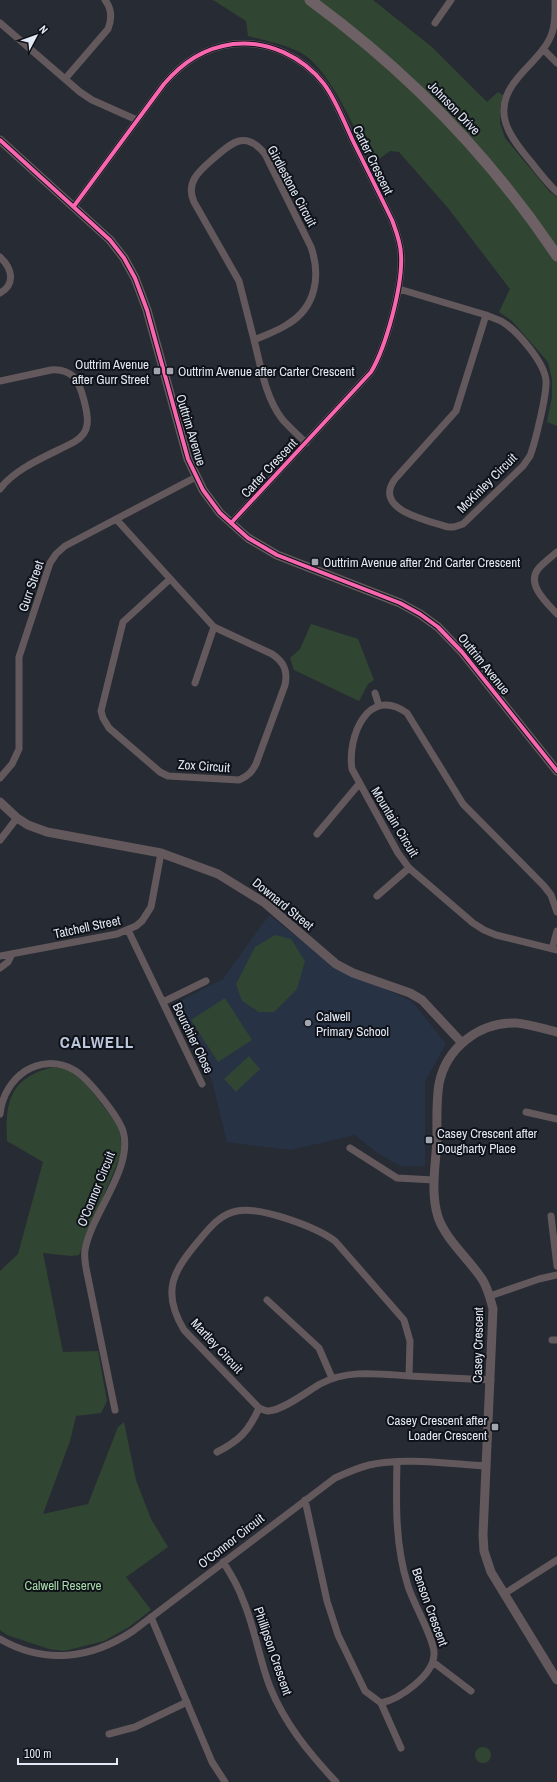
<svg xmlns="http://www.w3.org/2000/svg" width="557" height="1782" font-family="'Archivo Narrow',sans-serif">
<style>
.built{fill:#273245}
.green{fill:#314632}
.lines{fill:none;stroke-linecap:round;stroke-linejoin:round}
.minor{stroke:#63585c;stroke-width:7}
.tertiary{stroke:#63585c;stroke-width:9}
.primary{stroke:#6d6166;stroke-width:11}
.cycleway-casing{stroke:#0f1219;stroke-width:6}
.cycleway{stroke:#f766af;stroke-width:4}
.poi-dot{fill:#a1a6b0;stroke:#0f1219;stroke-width:1.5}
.labels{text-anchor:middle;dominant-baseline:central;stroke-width:4;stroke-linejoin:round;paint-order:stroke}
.street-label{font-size:13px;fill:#e3e9f4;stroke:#0f1219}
.poi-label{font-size:13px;fill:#e3e9f4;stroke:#0f1219;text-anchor:start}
.park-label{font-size:13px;fill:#aadca8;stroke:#0f1219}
.district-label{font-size:17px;font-weight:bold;letter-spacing:1px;fill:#bcc7dc;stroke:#0f1219}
</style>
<rect width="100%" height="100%" fill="#272b33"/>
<path class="built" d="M269,915L338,969L412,1001L446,1044L425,1081V1166H400L376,1152L355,1135L291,1150L227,1142L212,1081L176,1003L223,979Z"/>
<path class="green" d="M213,0H373L432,47L487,102L498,92L503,95L500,107V123L505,138L549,191L557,197V426L547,422L552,397V379L548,362L512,321L499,312L510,289L448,208L399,152L390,151L372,164C356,132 336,83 310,59C298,47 264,40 248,36L246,21Z
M311,624L358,639L374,680L368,684L359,701L294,670L290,658L300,649Z
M275,935L291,939L305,961L297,989L274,1012H259L242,1001L236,984L255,947Z
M225,998L252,1040L218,1062L191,1020Z
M249,1056L260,1069L236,1092L224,1079Z
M53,1067L71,1071L85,1083L119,1126L122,1152L79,1255L71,1256L43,1253L63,1352L98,1351L107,1401L101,1413L76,1416L70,1441L43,1514L88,1504L118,1427L124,1422L136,1480L151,1519L168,1547L126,1577L151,1610L129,1627L104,1641L64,1651L49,1649L7,1635L0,1630V1271L18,1254L43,1162L7,1141C5,1101 10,1078 53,1067Z
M475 1755a8 8 0 1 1 16 0a8 8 0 1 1-16 0Z"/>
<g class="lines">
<path class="minor" d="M555,0C555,11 556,22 552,33C546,51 528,65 517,79C490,111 509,136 531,162C539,172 547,183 557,192
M0,23L80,92L92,100L137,120
M435,23L451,0
M543,49L557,63
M65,79L108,29C112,19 112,9 105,0
M74,206L164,84C183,62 204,48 233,44C268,40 303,57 324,84C336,100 344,122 353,141C366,167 379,193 392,220C396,231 401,243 401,255C403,285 386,347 371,372L231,523
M0,257C12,268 16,284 0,293
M399,289L486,315C491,317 496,319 501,321C517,330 545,363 546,381C547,394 535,443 530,456L523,466L463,524L454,527H448C429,521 372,510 395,479L456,411L486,315
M254,340L239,281L194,202C185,182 200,170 214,158C232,142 246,130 265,154L311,247C321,276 316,307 288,324C278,331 265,335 254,340C261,367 265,396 282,419C289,427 298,435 306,443
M0,381L51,370C60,369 67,371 74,377C81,384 89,415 87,425C86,433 81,438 74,442C50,455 16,467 0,489
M116,519L214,627L272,654C284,662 288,671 285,685L256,764C252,772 248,776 239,780L168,776L160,772L109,728L103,718L101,711L123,622L170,579
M557,552C551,557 543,563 538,569C526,585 547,603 557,614
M195,683L214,627
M375,693L379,706
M0,778L12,764L19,749V657L50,563L56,554L65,546L196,477
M317,834L359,784
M0,840L17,818
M377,896L409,868
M557,912L551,895L544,886L463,804L407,713C368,685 347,737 352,769L398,853L409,868L473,923L484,930L496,935L557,950
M128,930L202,1084
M552,949L557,931
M0,956L117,934L136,926L142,921L151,907L161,853
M0,968L8,962L12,954
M163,1002L206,981
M526,1112L557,1119
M0,1114C4,1077 39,1051 74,1070C88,1078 118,1116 123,1131C134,1168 91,1214 85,1250C84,1256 85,1262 86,1268L115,1410
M350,1148L397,1178L434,1180
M551,1216L557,1266
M490,1296L539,1279L557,1275
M267,1300L319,1348L332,1378
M552,1340H557
M409,1376C379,1374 348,1369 320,1384C308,1391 282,1411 268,1411C266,1411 262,1409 259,1408L184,1330C160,1290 174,1270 201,1238C211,1226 221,1214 237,1211C260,1206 316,1227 335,1241L404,1320L410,1341L409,1376L491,1380
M217,1452C239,1441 249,1431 259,1408
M305,1500L327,1601L338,1635L365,1691L381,1703C400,1699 434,1675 434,1654C435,1640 413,1603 408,1586C395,1545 396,1504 397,1462
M223,1562C231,1574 238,1586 243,1600C255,1628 259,1659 270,1687C285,1724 309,1753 336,1782
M504,1594L557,1560
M151,1617L212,1762L225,1782
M0,1639C45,1665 91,1659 133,1631L335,1478C346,1473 357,1468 369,1465C404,1457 450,1464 486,1466
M433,1662L471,1691
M381,1703L401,1748
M109,1734L135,1727L187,1702"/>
<path class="tertiary" d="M0,140L110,240L124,258L135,278L147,310L188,459L203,490L220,513L248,538L277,555L400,603L420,614L438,627L462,652L557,771
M0,802L17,818L28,825L47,832L161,853L218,874L265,903L336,964L353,973L410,993L422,1000L462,1043
M557,1032C544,1029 529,1024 516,1023C479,1022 446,1048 439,1084C436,1102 437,1120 437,1138C436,1164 430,1191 438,1217C446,1240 468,1258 482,1279C488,1288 490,1298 493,1309L483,1535L484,1551L491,1572L557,1680"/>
<path class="primary" d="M310,0C406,70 490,156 557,256"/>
<g class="cycleway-casing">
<path id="cycleway" d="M0,140L110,240L124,258L135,278L147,310L188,459L203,490L220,513L248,538L277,555L400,603L420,614L438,627L462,652L557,771
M74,206L164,84C183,62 204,48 233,44C268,40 303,57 324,84C336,100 344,122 353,141C366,167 379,193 392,220C396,231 401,243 401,255C403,285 386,347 371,372L231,523"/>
</g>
<use href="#cycleway" class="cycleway"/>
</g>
<g class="poi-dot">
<rect x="153" y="367" width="8" height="8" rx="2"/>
<rect x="166" y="367" width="8" height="8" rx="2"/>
<rect x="311" y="558" width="8" height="8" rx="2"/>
<circle cx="308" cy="1023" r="4"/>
<rect x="425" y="1136" width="8" height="8" rx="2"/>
<rect x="491" y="1423" width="8" height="8" rx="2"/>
</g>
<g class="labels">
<g class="street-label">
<text transform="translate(454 108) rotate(46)">Johnson Drive</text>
<text transform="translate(373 160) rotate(64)">Carter Crescent</text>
<text transform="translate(292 186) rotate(62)">Girdlestone Circuit</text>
<text transform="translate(191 430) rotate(73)">Outtrim Avenue</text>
<text transform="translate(269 468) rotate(-47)">Carter Crescent</text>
<text transform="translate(487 483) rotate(-45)">McKinley Circuit</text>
<text transform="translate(31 586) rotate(-71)">Gurr Street</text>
<text transform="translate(484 664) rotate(51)">Outtrim Avenue</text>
<text transform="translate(204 766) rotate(4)">Zox Circuit</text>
<text transform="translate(395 822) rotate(59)">Mountain Circuit</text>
<text transform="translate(283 904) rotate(39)">Downard Street</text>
<text transform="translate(87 927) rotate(-12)">Tatchell Street</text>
<text transform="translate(193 1038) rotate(64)">Bourchier Close</text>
<text transform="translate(96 1189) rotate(-68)">O'Connor Circuit</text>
<text transform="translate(478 1345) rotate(-89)">Casey Crescent</text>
<text transform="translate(217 1346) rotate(47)">Martley Circuit</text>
<text transform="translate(231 1541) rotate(-38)">O'Connor Circuit</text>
<text transform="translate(430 1607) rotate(70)">Benson Crescent</text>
<text transform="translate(273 1651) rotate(71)">Phillipson Crescent</text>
</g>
<g class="poi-label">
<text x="149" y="364" text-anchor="end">Outtrim Avenue<tspan x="149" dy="15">after Gurr Street</tspan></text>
<text x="178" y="371">Outtrim Avenue after Carter Crescent</text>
<text x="323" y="562">Outtrim Avenue after 2nd Carter Crescent</text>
<text x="316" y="1016">Calwell<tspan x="316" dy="15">Primary School</tspan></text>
<text x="437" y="1133">Casey Crescent after<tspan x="437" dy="15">Dougharty Place</tspan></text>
<text x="487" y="1420" text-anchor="end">Casey Crescent after<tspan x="487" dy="15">Loader Crescent</tspan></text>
</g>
<g class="park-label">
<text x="63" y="1585">Calwell Reserve</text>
</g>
<g class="district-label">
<text x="97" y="1041">CALWELL</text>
</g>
</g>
<g transform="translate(36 36) rotate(49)" stroke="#0f1219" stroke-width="3" paint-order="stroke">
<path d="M0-3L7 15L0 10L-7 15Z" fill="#e3e9f4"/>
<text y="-6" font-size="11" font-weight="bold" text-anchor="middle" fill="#e3e9f4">N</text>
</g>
<path d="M18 1758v6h99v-6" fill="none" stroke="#e3e9f4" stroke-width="2"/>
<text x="24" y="1758" font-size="12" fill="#e3e9f4" stroke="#0f1219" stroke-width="3" paint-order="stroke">100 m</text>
</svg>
